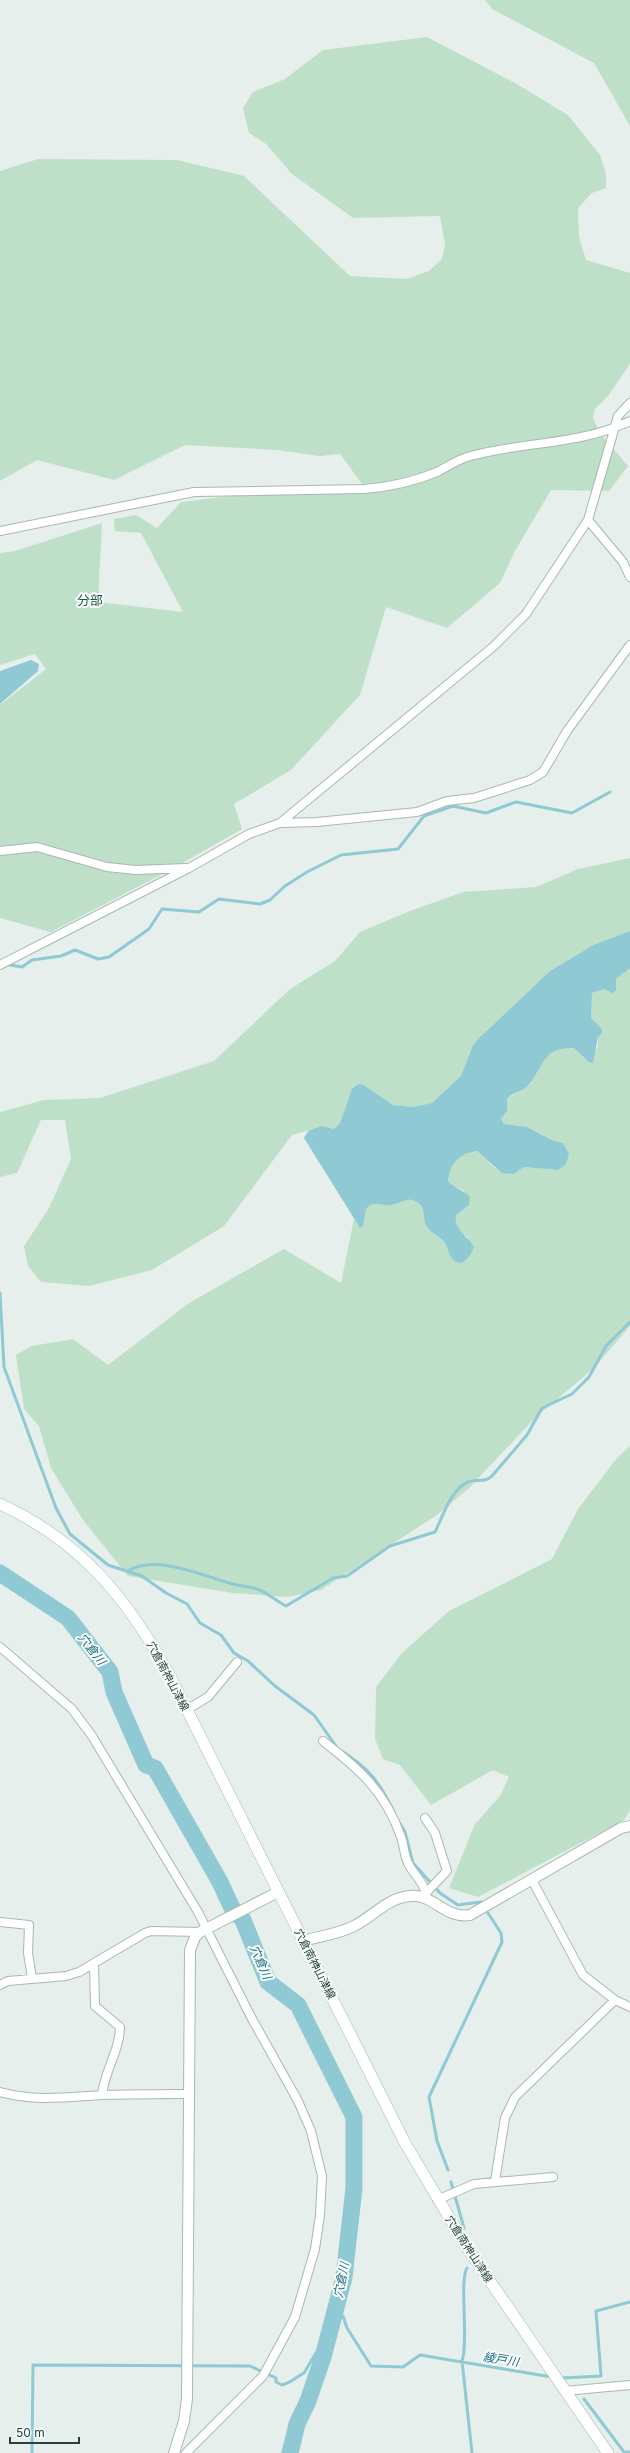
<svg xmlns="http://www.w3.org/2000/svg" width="630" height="2453" font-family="Inter,'Noto Sans JP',sans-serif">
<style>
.green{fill:#bfe0c8}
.water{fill:#8ec9d4}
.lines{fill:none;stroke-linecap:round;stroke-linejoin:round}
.stream{stroke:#8ec9d4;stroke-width:3}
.river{stroke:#8ec9d4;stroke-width:17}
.minor-casing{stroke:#a8b8b2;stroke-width:10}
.tertiary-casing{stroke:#a8b8b2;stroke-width:12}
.secondary-casing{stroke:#a4bbb3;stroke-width:12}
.minor{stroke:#fff;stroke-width:8}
.tertiary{stroke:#fff;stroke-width:10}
.secondary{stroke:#fff;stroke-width:11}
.labels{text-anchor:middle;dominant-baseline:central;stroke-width:4;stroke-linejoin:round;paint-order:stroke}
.street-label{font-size:11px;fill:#24423a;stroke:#f7fbf9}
.water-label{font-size:12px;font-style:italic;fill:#1c6f80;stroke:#f7fbf9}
.quarter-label{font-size:13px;fill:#1f5548;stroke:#f7fbf9}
</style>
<rect width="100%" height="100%" fill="#e6efeb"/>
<path class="green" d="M485,0H630V126L594,63L492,9Z
M427,37L515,83L568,115L600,155L606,174V188L592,193L578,208L579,237L586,260L630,273V364L608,396L595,409L593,417L599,432L628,466L609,491L551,490L515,551L500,583L447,628L386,607L360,695L291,770L234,804L242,829L172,869L51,932L0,918V705L46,669L35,654L0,665V553L15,551L102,523L98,602L183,612L141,533L115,531L114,519L136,515L157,528L181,502L247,494H362V484L340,454L319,456L277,450L185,445L114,480L37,460L0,481V171L38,159L177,160L244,176L350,276L407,279L429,271L442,259L445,244L440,216L353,218L292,174L266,144L249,133L243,108L253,92L285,79L323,50Z
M630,858V931L593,945L550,971L478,1039L473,1045L461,1076L432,1103L413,1107L393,1105L364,1085L352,1087L340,1123L334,1129L321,1127L292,1135L224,1226L152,1270L89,1286L41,1282L28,1266L24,1246L49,1208L71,1159L65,1120H41L17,1173L0,1177V1112L44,1100L100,1098L214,1061L290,989L335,961L360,932L410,911L463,892L536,887L578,869Z
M630,968V1326L594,1368L535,1418L469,1488L437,1515L321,1590L288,1597L233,1593L128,1576L83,1520L51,1468L39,1426L24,1409L16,1355L32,1346L73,1339L108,1365L189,1303L284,1249L341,1283L354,1219L360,1228L363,1226L366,1208L370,1204L376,1202L394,1205L404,1200H413L420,1203L425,1214L427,1228L446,1244L451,1258L469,1238C459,1231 454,1227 456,1215L469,1205L463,1190L452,1186L448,1181C450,1163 460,1153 477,1151L495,1168L514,1174L524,1167L558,1170L563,1143L552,1140L527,1127L504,1124L501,1119L507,1111V1099L530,1084L538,1068L549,1054L561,1048H574L589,1062L598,1046V1037L591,1018L592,993L604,989L616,990V979Z
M630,1446V1810L624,1820L478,1897L449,1888L475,1824L500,1796L509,1777L493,1770L431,1805L400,1765L383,1759L375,1739L376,1687L402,1653L449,1611L552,1559L578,1509L617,1458Z"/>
<path class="water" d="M31,660L39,664L38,671L0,704V671Z
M630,931V968L616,979V990L613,993L604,989L592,993L591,1018L602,1029V1033L598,1037L593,1063L589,1062L574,1048C544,1047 545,1063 530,1083C525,1091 513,1092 507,1099V1111L501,1119L504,1124L527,1127L552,1140L563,1143L569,1154L566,1164L558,1170L524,1167L514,1174L502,1173L477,1151C460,1153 450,1163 448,1181C454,1188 463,1190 470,1197L469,1205L456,1215C454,1231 467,1234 474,1247C471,1256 461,1271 451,1257C448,1253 448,1247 445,1243C440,1237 431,1233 427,1227C422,1219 427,1208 417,1202C406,1195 398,1207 386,1205C363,1201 367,1208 363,1226L360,1228L304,1138L308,1131L321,1126L334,1129L340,1123L352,1088L359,1084L364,1085L393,1105L413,1107L432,1103L461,1076L473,1045L478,1039L550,971L593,945Z"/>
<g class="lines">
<path class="stream" d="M10,965L22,967L32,960L61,956L75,950L98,959L109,957L149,929L162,909L199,912L219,899L260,904L270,900L285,886L307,872L341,855L398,849L424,816L453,806L486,813L516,802L572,813L610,792
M0,1293L4,1367L56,1508L70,1534L108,1565L142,1576L166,1593L187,1604L200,1623L221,1635L234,1653L248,1661L275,1686L314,1715L336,1746
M128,1571C155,1554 201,1575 229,1583C238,1586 248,1586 257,1589C266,1592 277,1601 286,1606L333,1578L347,1576L390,1546L435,1532C443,1516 451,1489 468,1482C476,1479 485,1483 492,1476L527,1435L542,1408L572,1394L589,1377L606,1346L630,1322
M340,1750C369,1768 379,1781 394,1812
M397,1819L405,1832L413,1863L440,1893L458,1905L481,1902
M448,2170L437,2141L429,2097L502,1942L501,1933L488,1913
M451,2182L464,2228
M467,2268C459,2281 469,2340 462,2361L472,2453
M334,2309L343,2316L347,2328L371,2366L403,2367L420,2355L552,2377
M561,2378L601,2376L596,2311L630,2302
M584,2399L624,2452H630
M32,2453L33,2365L250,2366L276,2378V2382L282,2385C291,2383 296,2377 304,2373L319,2348H325"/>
<path class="river" d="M0,1573L68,1618L110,1672L114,1692L146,1765L155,1768L220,1882L232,1908L243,1920L268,1982L298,2005L354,2117V2188L344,2277L323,2357L308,2401L297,2424L290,2453"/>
<g class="minor-casing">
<path id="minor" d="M588,520L623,562L630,577
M0,531L194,492L364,489C390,487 413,482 437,472C447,467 457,460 467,457C522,441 577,446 630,421
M280,823L317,822L417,812L447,801L474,798L530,780L543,772L567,731L630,645
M0,851L37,847L107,867L136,870L186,868
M0,965L189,868L249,834L280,823L494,646L526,614L588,520L618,416L630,403
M0,1647L72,1709L92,1736L198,1912L251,2017L298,2101L311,2131L322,2176L320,2215L315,2249L295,2317L263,2376L186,2453
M186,1710L208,1697L237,1662
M323,1741C359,1769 385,1791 401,1837C404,1845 404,1855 408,1863C413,1874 422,1880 425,1891
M532,1880L583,1975L615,2000L630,2007
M424,1895L447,1871L435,1833L425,1818
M0,1922L29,1925L28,1953L32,1978
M94,1964L95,2006L120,2027C120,2050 104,2072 102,2095
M0,1985L8,1981L66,1976L79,1972L145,1933L151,1931L200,1932
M0,2092C38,2102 66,2097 103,2095C132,2094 161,2094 189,2094
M495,2181L505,2118L515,2097L615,2000
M437,2200L474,2184L553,2177
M565,2391L630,2385"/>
</g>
<g class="tertiary-casing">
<path id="tertiary" d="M304,1941C320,1936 339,1934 354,1926C374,1916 387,1898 410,1896C433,1893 444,1919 470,1915L621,1828L630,1826
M174,2453L184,2421L187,2399L190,1950L195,1937L200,1932L278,1892"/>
</g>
<g class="secondary-casing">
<path id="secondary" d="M0,1504C82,1542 127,1598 170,1676L405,2143L468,2249L608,2453"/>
</g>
<use href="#minor" class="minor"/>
<use href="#tertiary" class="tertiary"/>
<use href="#secondary" class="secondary"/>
</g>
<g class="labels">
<g class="street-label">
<text transform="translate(168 1676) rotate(62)">穴倉南神山津線</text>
<text transform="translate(315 1964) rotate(63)">穴倉南神山津線</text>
<text transform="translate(469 2249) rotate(57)">穴倉南神山津線</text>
</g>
<g class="water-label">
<text transform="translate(92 1649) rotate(52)">穴倉川</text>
<text transform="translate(261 1962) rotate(66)">穴倉川</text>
<text transform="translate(341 2280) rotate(-79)">穴倉川</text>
<text transform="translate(501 2359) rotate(9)">綾戸川</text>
</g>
<g class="quarter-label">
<text x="90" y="600">分部</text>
</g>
</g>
<path d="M10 2437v6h69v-6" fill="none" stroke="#24423a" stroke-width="2"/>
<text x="16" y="2437" font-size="12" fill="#24423a" stroke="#f7fbf9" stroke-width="3" paint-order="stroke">50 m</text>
</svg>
